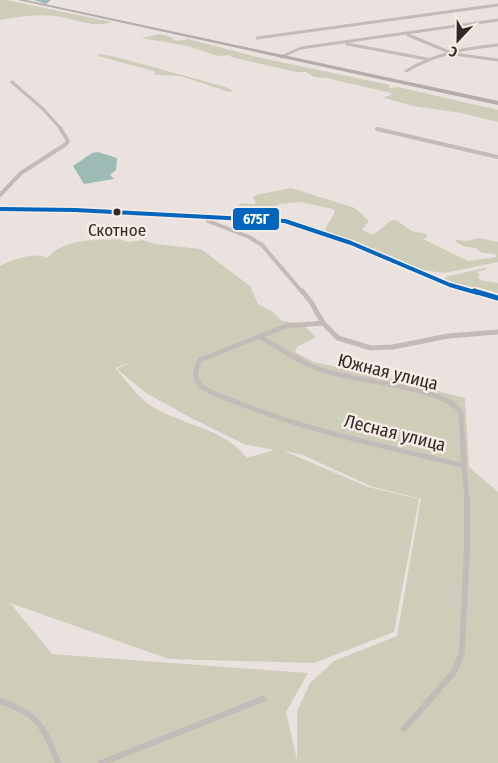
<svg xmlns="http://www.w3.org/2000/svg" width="498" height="763" font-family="'Fira Sans Condensed',sans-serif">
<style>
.green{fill:#cecdba;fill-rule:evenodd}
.water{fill:#9dbab5}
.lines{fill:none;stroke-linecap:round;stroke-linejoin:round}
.river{fill:#9dbab5;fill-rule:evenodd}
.minor-far3{stroke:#c3bbb8;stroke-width:3}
.minor-far2{stroke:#c3bbb8;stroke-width:4}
.minor-far1{stroke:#c3bbb8;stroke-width:5}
.minor{stroke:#c3bbb8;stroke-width:6}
.secondary{fill:#b4aca9;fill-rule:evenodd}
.bus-1-far1-casing{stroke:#f7ece6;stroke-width:7}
.bus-1-casing{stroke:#f7ece6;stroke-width:9}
.bus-1-far1{stroke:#0065bd;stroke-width:4}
.bus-1{stroke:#0065bd;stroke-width:5}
.bus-dot{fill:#332927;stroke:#f7ece6;stroke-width:2}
.labels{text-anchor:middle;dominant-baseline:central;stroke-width:5;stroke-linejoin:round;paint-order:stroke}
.bus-label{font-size:17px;fill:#332927;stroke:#f7ece6}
.street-label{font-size:18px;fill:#332927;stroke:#f7ece6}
.line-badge{stroke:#f7ece6;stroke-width:2}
.badge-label{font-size:14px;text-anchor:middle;font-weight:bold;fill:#fff}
</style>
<rect width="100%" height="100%" fill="#eae2df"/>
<path class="green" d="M0,0H6L112,22C93,29 74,18 55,16C37,14 17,17 0,20Z
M160,34L174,38L172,39L178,41L188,39L257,57L390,85L389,88L398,87L498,110V122L461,113L413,106L385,98L384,97L391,95V93L326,78L314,77L306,72H296L231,57L230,55L218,56L187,46L141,38Z
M100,54L116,57L226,87L233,91L229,92L180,76L156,75L154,71L98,56Z
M291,188L355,208L369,221L362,230L373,235L390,221L396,220L412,231L426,234L427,237L423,239L468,261L496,257L495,254L482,253L476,248L462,246L455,241L457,240L467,241L479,238L498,242V262L444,273L423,270L327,231L325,229L335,212L333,209L300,202L280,204L273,208L246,209L238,206L241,203L254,204L256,202L253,198L256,195Z
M119,239L128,242L143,240L155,244L201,249L250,286L258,304L273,312L282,321L302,324L316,337L297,347L295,352L314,362L389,378L465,398L469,467L498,492V763H0V266C11,260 35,251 47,258C66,237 94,241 119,239ZM131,362L117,369L146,393L193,419L244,444L274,450L247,458C225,429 183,425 153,407C140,400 125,379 115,368ZM284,451L303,455L370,486L421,499L397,636L334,661L310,683L297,711V760L286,712L308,673L52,654L10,603L169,659L314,663L394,632L419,499L368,487Z
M485,268L488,269L476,272L480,274L478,276L480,280L498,283V294L445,280V277Z"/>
<path class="water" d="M98,152L117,158L116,170L110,175L114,179L84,184L73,166L92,153Z"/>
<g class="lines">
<path class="river" d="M34,0H51L46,4Z"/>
<path class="minor-far3" d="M408,35L454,54L498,60
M257,38L498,5
M347,44L427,59
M281,57L301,48L498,20
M406,71C435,54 465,48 498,45
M12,82L43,109L61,129"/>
<path class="minor-far2" d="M377,129L498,157
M0,195L21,173L66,144L68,141L60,128
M205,216L208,221L249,237L262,245L303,293"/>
<path class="minor-far1" d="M302,291L311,302L323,323L338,338L371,348L393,347L448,336L498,332
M323,323L286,326L200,360C196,368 193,378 200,385C208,393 223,397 234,401C308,432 387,446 464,466L467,500
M259,336C278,347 296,360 316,368C348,382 445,385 461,413L464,466"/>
<path class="minor" d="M0,701C37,713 45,727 58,763
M404,729L454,672L462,653L467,544V499
M101,763L263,699"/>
<path class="secondary" d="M18,0H26L498,101V105Z
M0,207L75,208L285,219L353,242L452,283L483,293L498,296V300L479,296L447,286L349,245L285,223L75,212L0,211Z"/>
<g class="bus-1-far1-casing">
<path id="bus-1-far1" d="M0,209L75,210L285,221L351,243L450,285L478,293"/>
</g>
<g class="bus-1-casing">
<path id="bus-1" d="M474,291L498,298"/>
</g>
<use href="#bus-1-far1" class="bus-1-far1"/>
<use href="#bus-1" class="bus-1"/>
</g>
<circle class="bus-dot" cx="117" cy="212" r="4.5"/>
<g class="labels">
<g class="bus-label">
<text x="117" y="230">Скотное</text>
</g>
<g class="street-label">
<text transform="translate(388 372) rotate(14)">Южная улица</text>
<text transform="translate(395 433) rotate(14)">Лесная улица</text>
</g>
</g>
<rect class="line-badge" x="232" y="207" width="48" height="24" rx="5" fill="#0065bd"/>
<g class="badge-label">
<text x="256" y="224">675Г</text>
</g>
<g transform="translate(458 40) rotate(202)" stroke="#f7ece6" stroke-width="4" paint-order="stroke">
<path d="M0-4L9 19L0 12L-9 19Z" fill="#332927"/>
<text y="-8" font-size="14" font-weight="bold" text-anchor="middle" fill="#332927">С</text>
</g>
</svg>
